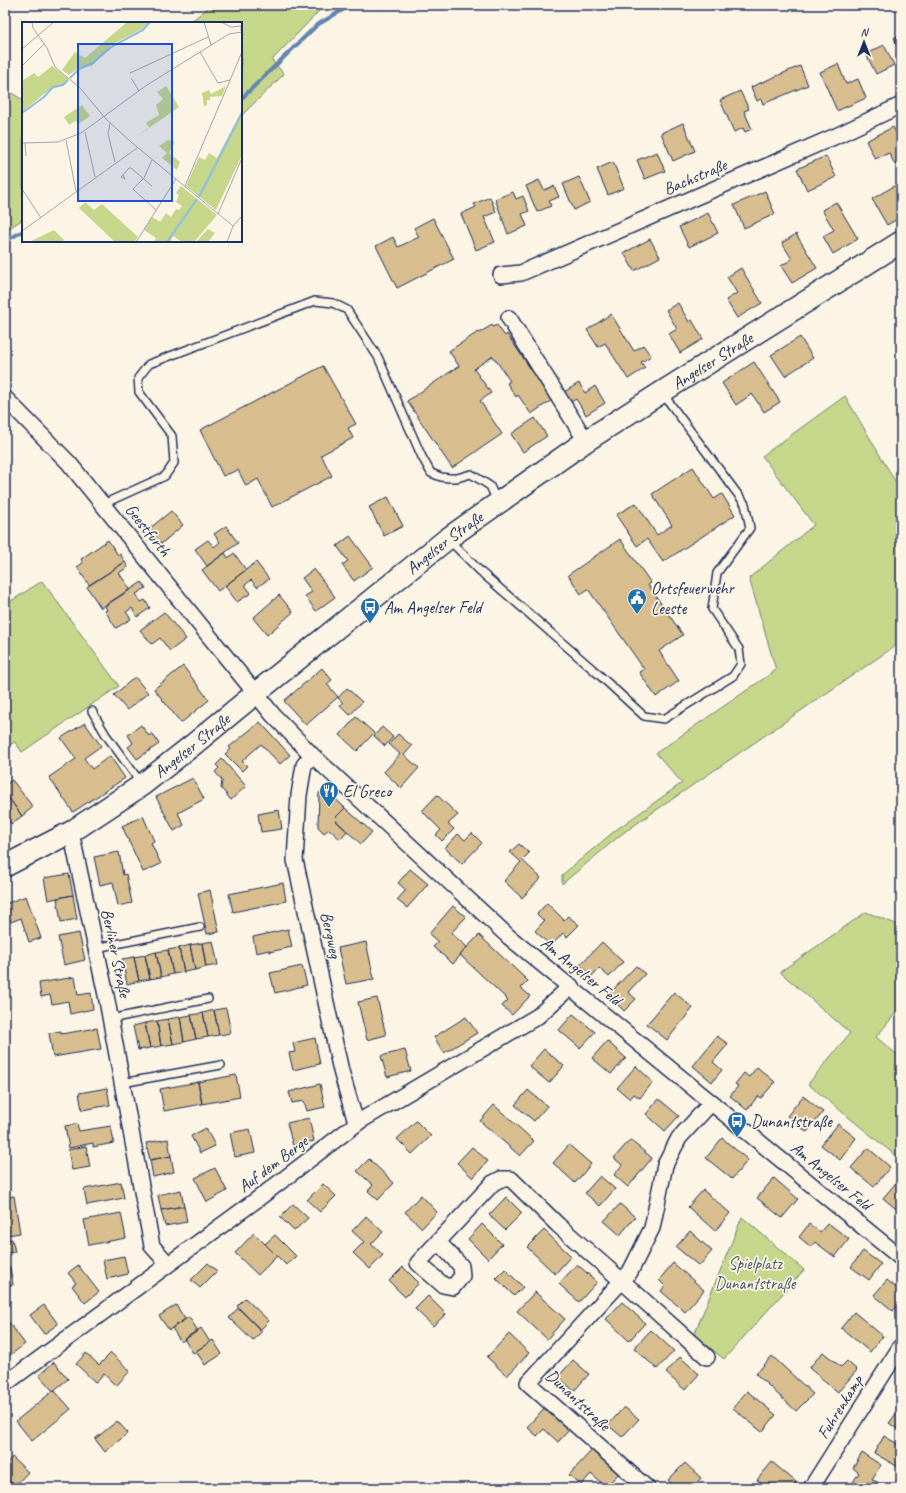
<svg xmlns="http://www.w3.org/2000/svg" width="906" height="1493" font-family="Caveat,sans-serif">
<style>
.green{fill:#c6d78b;stroke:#708374}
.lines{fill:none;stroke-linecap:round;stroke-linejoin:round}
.stream{stroke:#5e85b0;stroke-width:4}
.building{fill:#d8be8e;stroke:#1b2f5e}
.service-casing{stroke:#1b2f5e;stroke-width:10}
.minor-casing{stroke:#1b2f5e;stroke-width:18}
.secondary-casing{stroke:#1b2f5e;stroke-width:24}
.service{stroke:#fcf5e5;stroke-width:7}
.minor{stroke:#fcf5e5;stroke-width:15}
.secondary{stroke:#fcf5e5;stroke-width:21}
.labels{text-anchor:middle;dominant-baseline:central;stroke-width:3.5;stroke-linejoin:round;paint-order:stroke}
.street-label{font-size:17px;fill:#1b2f5e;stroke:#fcf5e5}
.poi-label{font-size:17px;fill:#1b2f5e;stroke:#fcf5e5;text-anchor:start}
.park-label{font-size:17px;fill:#465969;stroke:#fcf5e5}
.inset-river{fill:none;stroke:#8abee7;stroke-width:2}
.inset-road{fill:none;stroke:#a2a6af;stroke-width:1}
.view{fill:#1d4ed8;fill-opacity:0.15;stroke:#1d4ed8;stroke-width:2}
.inset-edge{fill:none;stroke:#1b2f5e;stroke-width:2}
</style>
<rect width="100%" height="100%" fill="#fcf5e5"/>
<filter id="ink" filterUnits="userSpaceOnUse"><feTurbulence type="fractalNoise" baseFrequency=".025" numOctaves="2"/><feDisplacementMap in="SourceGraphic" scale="8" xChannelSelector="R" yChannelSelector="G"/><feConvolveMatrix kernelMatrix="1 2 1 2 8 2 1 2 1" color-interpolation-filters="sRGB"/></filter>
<g filter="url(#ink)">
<path class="green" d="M211,5H330L320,10L272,60L284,74L241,116V23H189Z
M5,89L23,100V219L5,231Z
M845,396L901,491V642L623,833L562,884V875L617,829L682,783L656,753L776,670L749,578L814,525L762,456Z
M42,581L119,686L22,752L15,742L5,747V605Z
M866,912L901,926V1007L876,1037L901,1058V1160L808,1084L850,1033L780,972Z
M742,1217L804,1270L724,1359L694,1335Z"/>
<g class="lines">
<path class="stream" d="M241,99L317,25L351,5
M5,243L9,239L23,231"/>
</g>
<path class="building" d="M901,34V53L894,38Z
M884,45L894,65L876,74L866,54Z
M838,64L846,84L858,79L866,98L837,111L820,72Z
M800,66L808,85L763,104L761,99L757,101L751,87Z
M740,91L749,109L744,111L752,129L745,132L743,128L734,132L720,100Z
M683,123L695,151L673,161L661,133Z
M893,127L901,142V162L895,165L889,153L875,159L866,141Z
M657,152L665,171L645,179L637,160Z
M826,156L836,177L807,190L797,169Z
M613,162L624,188L608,195L597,169Z
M579,177L590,202L574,210L563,184Z
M539,180L544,190L554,186L559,197L549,201L551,206L537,212L526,186Z
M901,182V217L887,225L872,199Z
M765,191L775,214L744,228L734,205Z
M513,192L516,199L523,196L529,211L522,214L527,226L508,234L495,199Z
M490,197L496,212L484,217L495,242L476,250L461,214L476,207L474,204Z
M836,202L858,239L833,254L823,236L834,230L822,210Z
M708,213L718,233L689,247L679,227Z
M433,218L454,259L397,288L376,246L393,237L398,247L419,237L414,228Z
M796,234L817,268L792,283L781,266L792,259L782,243Z
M650,239L660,257L634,271L624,253Z
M741,268L762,303L737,318L726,300L737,293L727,277Z
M678,303L689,322L692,320L703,339L680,353L669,334L677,329L666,310Z
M611,314L634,351L643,345L651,356L641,362L645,368L628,379L605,343L598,347L587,330Z
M492,325L493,327L497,325L505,336L507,334L552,400L531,414L518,395L516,397L507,383L510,381L493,356L474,369L491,393L480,401L502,434L452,468L407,401L459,366L449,351L478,332L479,333Z
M800,337L813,358L785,376L771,355Z
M754,362L780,402L764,412L752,394L736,405L722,383Z
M323,366L356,424L348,428L353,438L321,455L332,476L272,507L258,479L246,486L238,470L223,476L200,430Z
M579,383L585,393L595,386L605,403L586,415L576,399L571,402L564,392Z
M535,418L547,436L523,452L511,434Z
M693,467L714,499L722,494L735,515L663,562L647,539L637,546L616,515L636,503L657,535L672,525L652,494Z
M388,497L403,526L384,536L369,507Z
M171,511L183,525L161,544L149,529Z
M226,526L238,543L207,566L195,549L208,540L214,547L220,542L214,534Z
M350,536L373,567L354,581L342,565L348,561L337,546Z
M620,539L651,583L648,585L683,635L659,651L679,681L656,697L639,672L644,669L588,589L581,594L568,575Z
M108,540L118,555L120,554L125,562L89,585L77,567L83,563L81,559Z
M225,553L228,558L234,553L246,570L218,591L202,570Z
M125,562L128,567L119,573L130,589L101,608L87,587Z
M256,562L269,579L257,587L251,580L245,585L251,593L237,602L225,586Z
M314,569L335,597L316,611L305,596L312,592L302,578Z
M142,582L146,588L136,594L141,602L145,600L150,608L137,617L132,608L126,612L131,619L116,628L105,611L107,610L105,606Z
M279,595L293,612L267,635L253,618Z
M164,612L186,639L170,651L160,638L152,644L140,630Z
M183,666L209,700L181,723L154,689Z
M322,668L332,680L327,684L338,697L306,725L284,701Z
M135,677L148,693L127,710L114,695Z
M347,688L362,702L350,715L340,705L343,703L338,698Z
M356,717L374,733L357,751L340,735Z
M260,722L290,755L280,764L261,744L242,761L247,766L242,771L225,754L231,749L229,747Z
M85,723L101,746L84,758L92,769L110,756L125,778L73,812L49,777L76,759L61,738Z
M141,725L149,736L152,733L159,744L137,759L128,747L133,743L128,735Z
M382,727L393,737L385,746L374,736Z
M398,734L412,746L404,755L419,768L401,788L384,772L400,754L389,744Z
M222,759L246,786L231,800L221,788L222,780L215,772L219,768L216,765Z
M193,778L204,799L178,813L184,825L174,831L156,797Z
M12,780L33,807L22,816L5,793V785Z
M326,790L345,808L334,819L347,831L340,839L329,829L324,833L318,827L319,793Z
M5,793L22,816L11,824L5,816Z
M437,795L458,815L448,824L454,829L442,841L436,835L441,830L422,811Z
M345,808L372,832L361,844L334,819Z
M279,810L282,829L261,832L258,814Z
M143,816L154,841L151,843L161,864L143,872L122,826Z
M472,833L482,843L462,864L445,848L458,834L465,840Z
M519,844L529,853L522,860L541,878L522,898L504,881L521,862L510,852Z
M119,852L123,875L126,874L132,903L118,906L113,882L100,885L94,857Z
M410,869L428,884L407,908L397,900L406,890L398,883Z
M69,874L73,895L48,900L44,878Z
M283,883L286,901L233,912L229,894Z
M210,890L219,932L207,934L198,893Z
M73,895L77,919L61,922L57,898Z
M26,896L41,938L29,942L21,918L11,922L5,906V904Z
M547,903L564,920L568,916L579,925L567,937L563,933L551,946L535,931L544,921L537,914Z
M453,906L466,917L451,933L467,947L453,964L433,947L438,942L429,934Z
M288,929L292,947L269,952V950L256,953L253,937Z
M79,933L85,960L64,965L58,937Z
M479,935L528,981L521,988L530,996L512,1015L502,1006L508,1000L460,955Z
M213,941L218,965L206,967L202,943Z
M366,942L374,979L346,984L338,948Z
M602,942L623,962L609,977L599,968L592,976L580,965Z
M202,943L206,967L195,970L190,945Z
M190,945L195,970L184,972L179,948Z
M179,948L184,972L173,974L168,950Z
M168,950L173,974L161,977L156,952Z
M156,952L161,977L150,979L145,955Z
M145,955L150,979L139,981L134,957Z
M134,957L139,981L127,984L122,959Z
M302,966L307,985L275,993L270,973Z
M636,966L645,974L628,992L636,999L624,1011L608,995Z
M75,977L78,995L91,993L93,1009L70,1014L68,1001L52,1004L50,995L41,997L39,983Z
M674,992L693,1008L667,1040L647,1024Z
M377,998L386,1035L367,1040L358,1002Z
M226,1008L231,1033L219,1035L214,1010Z
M214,1010L219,1035L208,1037L203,1013Z
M203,1013L208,1037L196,1039L191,1015Z
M573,1014L595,1032L580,1048L559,1030Z
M191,1015L196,1039L184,1042L180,1017Z
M180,1017L184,1042L173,1044L168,1019Z
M466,1017L477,1033L444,1053L434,1037Z
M168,1019L173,1044L161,1046L157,1021Z
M157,1021L161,1046L150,1048L145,1023Z
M145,1023L150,1048L138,1050L133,1026Z
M97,1028L101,1049L53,1057L49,1033L61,1031V1034Z
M717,1036L728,1044L713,1062L722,1070L712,1082L693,1066Z
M315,1038L320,1064L293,1070L289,1053L295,1052L293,1043Z
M607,1041L626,1058L611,1074L592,1058Z
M544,1049L564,1066L549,1083L529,1066Z
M405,1050L411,1071L387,1077L381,1056Z
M636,1066L653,1082L640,1098L634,1094L630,1099L617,1088Z
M757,1067L775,1082L761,1098L758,1096L747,1110L730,1096L738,1086L735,1084L744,1073L749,1077Z
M236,1075L240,1097L202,1104L198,1082Z
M198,1082L202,1104L164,1111L160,1089Z
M320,1084L325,1107L307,1111L304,1101L292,1103L289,1092Z
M107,1088L110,1105L82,1110L79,1093Z
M528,1090L547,1106L534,1121L515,1105Z
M803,1096L823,1112L807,1132L787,1116Z
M659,1099L679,1116L665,1131L646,1114Z
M494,1105L534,1141L520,1156L480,1121Z
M309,1118L314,1141L293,1146L287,1123Z
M416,1121L431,1136L412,1154L397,1139Z
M77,1124L79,1131L111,1126L114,1143L93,1147V1143L69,1148L65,1126Z
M838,1124L856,1138L840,1160L821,1145Z
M206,1128L215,1146L200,1153L191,1136Z
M250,1129L255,1153L235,1157L230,1133Z
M722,1138L748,1160L732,1179L706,1158Z
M168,1139L171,1156L150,1160L146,1143Z
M630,1140L652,1158L628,1187L614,1175L622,1165L614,1158Z
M569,1145L591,1164L575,1183L553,1163Z
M86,1146L90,1167L72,1170L68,1150Z
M472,1147L488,1161L473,1178L457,1163Z
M868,1148L890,1167L874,1187L851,1168Z
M171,1156L174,1172L153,1177L150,1160Z
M369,1159L394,1183L378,1200L368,1191L373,1185L357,1171Z
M215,1168L227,1191L207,1202L195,1178Z
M600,1176L615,1189L600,1206L585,1193Z
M901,1177V1213L883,1198Z
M774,1178L798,1199L782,1218L757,1198Z
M121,1182L124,1198L87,1205L84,1189Z
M323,1184L336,1196L320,1212L307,1200Z
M181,1190L184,1206L161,1210L158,1195Z
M703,1190L730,1213L715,1231L688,1207Z
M421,1195L437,1212L422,1228L405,1212Z
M14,1196L20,1233L7,1235L5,1220V1198Z
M506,1197L522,1213L505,1230L489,1215Z
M293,1204L308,1218L294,1231L280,1217Z
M620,1204L635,1217L620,1235L604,1221Z
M184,1206L187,1222L165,1226L161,1210Z
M121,1213L126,1238L89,1245L84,1220Z
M366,1216L383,1232L371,1244L383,1255L370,1269L353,1253L364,1242L352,1231Z
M828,1223L849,1239L835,1257L815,1242L811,1247L799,1237L809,1224L820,1232Z
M482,1224L502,1244L488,1259L468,1239Z
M544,1230L571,1256L555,1274L527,1247Z
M690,1231L712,1251L699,1266L676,1247Z
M254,1233L277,1256L258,1275L235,1253Z
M275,1235L296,1256L286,1265L265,1244Z
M12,1239L15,1252L5,1253V1240Z
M863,1251L881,1264L869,1280L851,1267Z
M124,1256L128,1274L107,1279L103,1260Z
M208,1263L217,1271L200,1288L191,1280Z
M673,1263L704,1290L685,1312L661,1291L665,1286L659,1280Z
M577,1264L597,1282L579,1302L559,1284Z
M78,1265L99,1292L85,1303L72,1286L76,1283L68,1273Z
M5,1267H10L13,1285L5,1286Z
M403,1267L419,1283L405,1297L389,1281Z
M505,1269L523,1287L514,1296L496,1278Z
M887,1280L901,1292V1302L893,1311L874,1295Z
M535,1292L565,1319L547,1339L517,1311Z
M428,1296L446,1314L433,1326L415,1309Z
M245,1298L269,1321L260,1330L237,1306Z
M622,1302L645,1323L629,1341L606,1319Z
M44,1305L58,1324L44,1334L30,1315Z
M176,1305L185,1319L169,1330L159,1316Z
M238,1308L262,1331L253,1341L229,1318Z
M854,1312L883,1336L870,1352L841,1328Z
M5,1317L25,1344L5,1359Z
M189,1317L198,1331L181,1342L172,1328Z
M201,1328L210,1342L193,1353L184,1339Z
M651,1330L674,1351L657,1369L634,1348Z
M509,1334L529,1353L507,1376L487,1357Z
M213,1340L222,1354L205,1365L196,1351Z
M823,1352L841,1367L847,1361L857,1370L838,1392L809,1368Z
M86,1353L99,1365L111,1353L130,1371L116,1386L104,1374L96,1383L76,1364Z
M772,1356L813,1394L796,1411L756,1374Z
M680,1357L699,1374L685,1390L666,1373Z
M573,1360L589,1374L574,1391L558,1377Z
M54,1362L68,1379L53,1391L39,1375Z
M54,1390L71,1409L32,1441L16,1421Z
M747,1391L776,1415L762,1432L733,1408Z
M547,1405L571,1428L558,1442L544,1429L537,1436L527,1427Z
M624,1407L639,1419L622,1437L608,1425Z
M901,1407V1432L889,1423Z
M117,1421L128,1433L105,1452L95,1439Z
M884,1436L901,1446V1466L900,1468L874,1453Z
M592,1450L619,1473L606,1487L591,1474L581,1485L569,1475Z
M862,1453L881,1465L872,1479L887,1488H849L859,1473L853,1468Z
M12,1457L28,1472L15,1486L5,1477V1465Z
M772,1462L796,1482L792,1488H767L757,1480Z
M685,1463L701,1478L692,1488H676L668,1480Z"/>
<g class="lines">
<g class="service-casing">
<path id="service" d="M103,504L165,476L174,463L172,436L139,392L138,378L149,364L315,301L333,303L347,310L378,357L422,457L431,473L441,477L449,478H457L471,474L490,486L497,501
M449,540L482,573L596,672L644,716L664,719L733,676L741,664L739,649L712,609L717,573L750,528L745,504L663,394
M92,711L106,735L141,783
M96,948L200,927
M110,1019L208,999
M122,1083L221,1065"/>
</g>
<g class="minor-casing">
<path id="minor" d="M501,275L521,273L836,136L901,105
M509,318L586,441
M5,398L69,463L273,715L312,755L509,937L901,1258
M312,755L304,765L299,795L295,860L341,1071L355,1119L360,1121
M71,832L106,995L152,1246L168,1264
M438,1242L461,1266L462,1276L453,1287L443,1285L418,1263L493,1183L501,1179H511L558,1225L622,1281L707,1357
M5,1384L255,1201L360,1121L538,1016L571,986
M647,1488L528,1383L630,1272L652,1228L665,1165L679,1138L712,1102
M811,1488L901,1346"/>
</g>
<g class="secondary-casing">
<g id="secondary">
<path id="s1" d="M5,866L71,832L142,785L194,744L256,693L447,539L586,441L662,392L901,242"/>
</g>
</g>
<use href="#service" class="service"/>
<use href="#minor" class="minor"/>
<use href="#secondary" class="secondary"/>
</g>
</g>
<defs>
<g id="civic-pin" transform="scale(1)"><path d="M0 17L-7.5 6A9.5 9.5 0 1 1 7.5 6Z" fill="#1f6fb2" stroke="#fcf5e5"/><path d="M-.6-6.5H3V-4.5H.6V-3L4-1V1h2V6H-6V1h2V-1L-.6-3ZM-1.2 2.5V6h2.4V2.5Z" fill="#fff"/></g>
<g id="bus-pin" transform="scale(1)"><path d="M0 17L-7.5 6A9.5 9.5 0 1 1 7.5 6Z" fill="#1f6fb2" stroke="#fcf5e5"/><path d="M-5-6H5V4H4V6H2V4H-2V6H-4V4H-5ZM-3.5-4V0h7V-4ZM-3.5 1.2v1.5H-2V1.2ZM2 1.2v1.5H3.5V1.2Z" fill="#fff"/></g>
<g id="restaurant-pin" transform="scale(1)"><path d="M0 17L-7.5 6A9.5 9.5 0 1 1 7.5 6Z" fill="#1f6fb2" stroke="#fcf5e5"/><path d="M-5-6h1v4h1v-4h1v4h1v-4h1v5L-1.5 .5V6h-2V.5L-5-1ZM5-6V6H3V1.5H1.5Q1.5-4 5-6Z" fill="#fff"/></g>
</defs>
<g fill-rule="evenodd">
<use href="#civic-pin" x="637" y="598"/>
<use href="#bus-pin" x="370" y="607"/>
<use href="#restaurant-pin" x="329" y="791"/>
<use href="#bus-pin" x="737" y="1121"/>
</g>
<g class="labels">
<g class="street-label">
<text transform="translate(695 177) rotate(-23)">Bachstraße</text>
<text stroke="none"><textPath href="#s1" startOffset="871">Angelser Straße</textPath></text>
<text transform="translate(148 530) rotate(51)">Geestfurth</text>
<text stroke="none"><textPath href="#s1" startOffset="547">Angelser Straße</textPath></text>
<text stroke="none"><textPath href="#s1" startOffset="223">Angelser Straße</textPath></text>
<text transform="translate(331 935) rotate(78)">Bergweg</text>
<text transform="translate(116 953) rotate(78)">Berliner Straße</text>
<text transform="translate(581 971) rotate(39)">Am Angelser Feld</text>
<text transform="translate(273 1164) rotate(-37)">Auf dem Berge</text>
<text transform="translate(831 1176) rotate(39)">Am Angelser Feld</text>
<text transform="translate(578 1400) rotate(43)">Dunantstraße</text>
<text transform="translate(840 1407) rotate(-58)">Fuhrenkamp</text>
</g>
<g class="poi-label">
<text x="651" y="588">Ortsfeuerwehr<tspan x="651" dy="20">Leeste</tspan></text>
<text x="384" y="607">Am Angelser Feld</text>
<text x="343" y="791">El Greco</text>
<text x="751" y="1121">Dunantstraße</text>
</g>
<g class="park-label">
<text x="755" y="1263">Spielplatz<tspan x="755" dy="20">Dunantstraße</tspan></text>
</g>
</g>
<g transform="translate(22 22)">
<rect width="220" height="220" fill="#fcf5e5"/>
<path d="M105,0H127L120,7L89,23L70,44L58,45L47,53L40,48L53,30L63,36ZM30,44L47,57L42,63L27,68L0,90V59L12,51L16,55ZM144,64L157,85L114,115L127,105L124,101L137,93L134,83L141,77L135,70ZM204,64L200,74L188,75V78H185V83L182,84L180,71L187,68L189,72ZM60,83L68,94L58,101L53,99L47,103L42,95ZM220,88V133L194,188L164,164L177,135L183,138L187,131L195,136ZM146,118L153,120L147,131L158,140L155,148L140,136L145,131L137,124ZM159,164L195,193L172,220H160L151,214L148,220H132L134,216L122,208L130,195L138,200L144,191L149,195L154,187L157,188L160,184L154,180L157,173L154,171ZM63,180L72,188L80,182L116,215L112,220H93L57,186ZM186,207L193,211L186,220H174ZM32,208L42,218L40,220H7Z" fill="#c6d78b"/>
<path class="inset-river" d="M48,56L57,47L71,41L89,25L121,8L128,0M0,91L22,75L31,65L41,63L46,58M177,175L220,91M145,220L175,177"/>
<path class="inset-road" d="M10,0L11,6L25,26L33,45L58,66L84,97L109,120L211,204M182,0L189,23M199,0L209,5L219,4V9M0,27L32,0M178,30L196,61L208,58M0,44L22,22M108,51L186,15M109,56L117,69M88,101L86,112L93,140M63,110L73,155M44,118L54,169M0,121L36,120L59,111L125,63L207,12L220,10M3,121L4,134M130,138L122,156L111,167L134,188M101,153L103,157L99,155L107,146H109L130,164M163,164L220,30M0,167L19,196M196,192L220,136M0,209L115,126M114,220L154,157M205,220L211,204L220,194"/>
<path class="view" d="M56,22H150V179H56Z"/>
<rect width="220" height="220" class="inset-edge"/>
</g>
<rect width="906" height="1493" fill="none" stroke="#fcf5e5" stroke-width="20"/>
<rect x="10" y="10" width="886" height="1473" fill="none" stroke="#1b2f5e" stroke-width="1.5" filter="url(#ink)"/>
<g transform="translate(864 42)" stroke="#fcf5e5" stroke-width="3" paint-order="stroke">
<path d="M0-3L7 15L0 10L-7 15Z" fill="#1b2f5e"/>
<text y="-6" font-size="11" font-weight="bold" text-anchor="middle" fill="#1b2f5e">N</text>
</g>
</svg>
